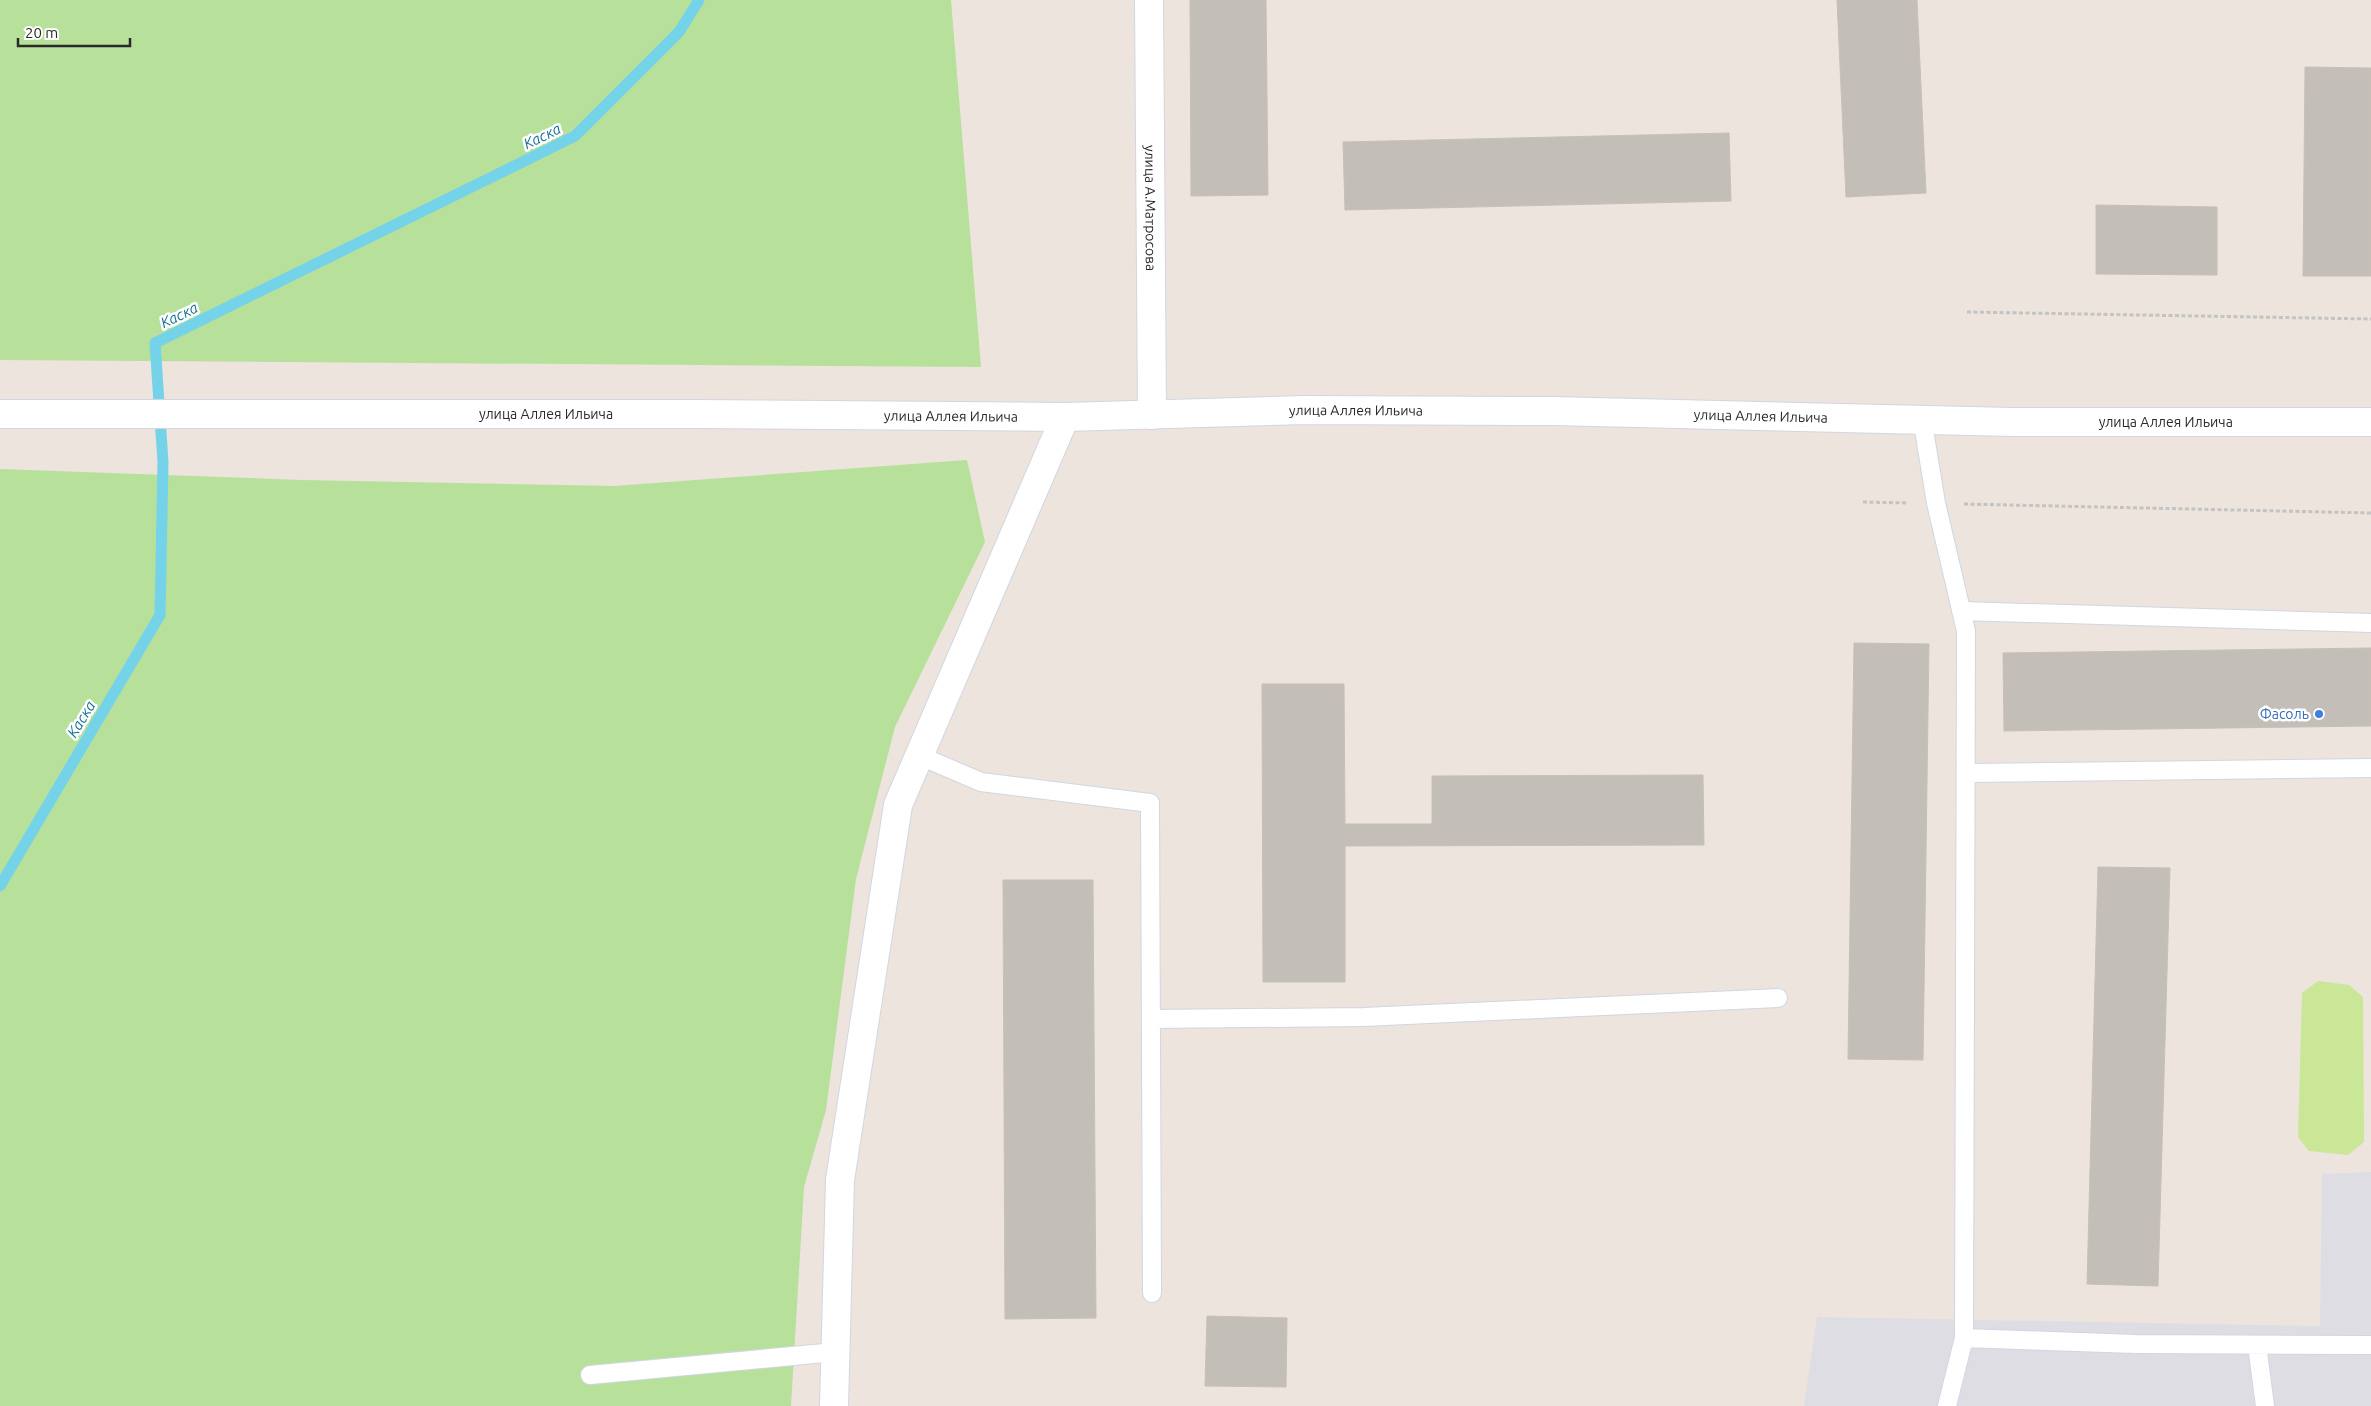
<svg xmlns="http://www.w3.org/2000/svg" width="2371" height="1406" font-family="Ubuntu,sans-serif">
<style>
.industrial{fill:#dfdde4}
.green{fill:#b7e09b}
.pitch{fill:#cae798}
.lines{fill:none;stroke-linecap:round;stroke-linejoin:round}
.stream{stroke:#74d2e9;stroke-width:11}
.building{fill:#c4beb9;stroke:#c7c0b7}
.lane-casing{stroke:#d2d6e2;stroke-width:20}
.street-casing{stroke:#d2d6e2;stroke-width:30}
.secondary-casing{stroke:#d2d6e2;stroke-width:30}
.path{stroke:#c3c3c3;stroke-width:3;stroke-dasharray:4 2.5;stroke-linecap:butt}
.lane{stroke:#fff;stroke-width:18}
.street{stroke:#fff;stroke-width:28}
.secondary{stroke:#fff;stroke-width:28}
.shop-dot{fill:#3f7fe0;stroke:#fff;stroke-width:2}
.labels{text-anchor:middle;dominant-baseline:central;stroke-width:5;stroke-linejoin:round;paint-order:stroke}
.street-label{font-size:14px;fill:#2a2a2a;stroke:#fff}
.shop-label{font-size:14px;fill:#366cbe;stroke:#fff;text-anchor:end}
.water-label{font-size:15px;font-style:italic;fill:#137195;stroke:#fff}
</style>
<rect width="100%" height="100%" fill="#ece4dd"/>
<path class="industrial" d="M2371,1172V1406H1804L1817,1317L2320,1326L2322,1174Z"/>
<path class="green" d="M0,0H951L981,367L0,360Z
M967,460L985,542L895,727L856,879L826,1110L804,1187L791,1406H0V469L301,480L614,486Z"/>
<path class="pitch" d="M2318,981L2349,985L2363,997L2364,1142L2348,1155L2309,1151L2298,1137L2302,993Z"/>
<g class="lines">
<path class="stream" d="M0,886L160,615L163,462L155,343L575,136L679,32L699,0"/>
</g>
<path class="building" d="M1190,0H1266L1268,195L1191,196Z
M1837,0H1917L1926,193L1846,197Z
M2305,67L2371,68V276H2303Z
M1729,133L1731,201L1345,210L1343,142Z
M2096,205L2217,207V275L2096,274Z
M1854,643L1929,644L1923,1060L1848,1059Z
M2371,648V726L2004,731L2003,653Z
M1262,684H1344L1345,824H1432V776L1703,775L1704,845L1345,846V982H1263Z
M2098,867L2170,868L2158,1286L2087,1284Z
M1003,880H1093L1096,1318L1005,1319Z
M1207,1316L1287,1318L1286,1387L1205,1386Z"/>
<g class="lines">
<g class="lane-casing">
<path id="lane" d="M1922,418L1936,503L1966,631L1964,1338L2136,1344L2371,1345
M1961,611L2371,623
M920,756L981,782L1150,803L1152,1293
M1966,773L2371,768
M1151,1019L1364,1017L1778,998
M2257,1345L2265,1406
M590,1375L835,1352
M1947,1406L1964,1338"/>
</g>
<g class="street-casing">
<g id="street">
<path id="s1" d="M1149,0L1152,415"/>
<path d="M834,1406L840,1180L898,805L1065,417"/>
</g>
</g>
<g class="secondary-casing">
<g id="secondary">
<path id="s2" d="M0,414H696L1065,417L1304,410L1553,411L2012,422H2371"/>
</g>
</g>
<path class="path" d="M1967,312L2371,319
M1863,502L1908,503
M1964,504L2371,513"/>
<use href="#lane" class="lane"/>
<use href="#street" class="street"/>
<use href="#secondary" class="secondary"/>
</g>
<circle class="shop-dot" cx="2319" cy="714" r="5"/>
<g class="labels">
<g class="street-label">
<text stroke="none"><textPath href="#s1" startOffset="208">улица А.Матросова</textPath></text>
<text stroke="none"><textPath href="#s2" startOffset="1356">улица Аллея Ильича</textPath></text>
<text stroke="none"><textPath href="#s2" startOffset="546">улица Аллея Ильича</textPath></text>
<text stroke="none"><textPath href="#s2" startOffset="1761">улица Аллея Ильича</textPath></text>
<text stroke="none"><textPath href="#s2" startOffset="951">улица Аллея Ильича</textPath></text>
<text stroke="none"><textPath href="#s2" startOffset="2166">улица Аллея Ильича</textPath></text>
</g>
<g class="shop-label">
<text x="2309" y="714">Фасоль</text>
</g>
<g class="water-label">
<text transform="translate(542 136) rotate(-26)">Каска</text>
<text transform="translate(179 315) rotate(-26)">Каска</text>
<text transform="translate(81 719) rotate(-59)">Каска</text>
</g>
</g>
<path d="M18 38v8h112v-8" fill="none" stroke="#2a2a2a" stroke-width="2.5"/>
<text x="25" y="38" font-size="15" fill="#2a2a2a" stroke="#ffffff" stroke-width="4" paint-order="stroke">20 m</text>
</svg>
